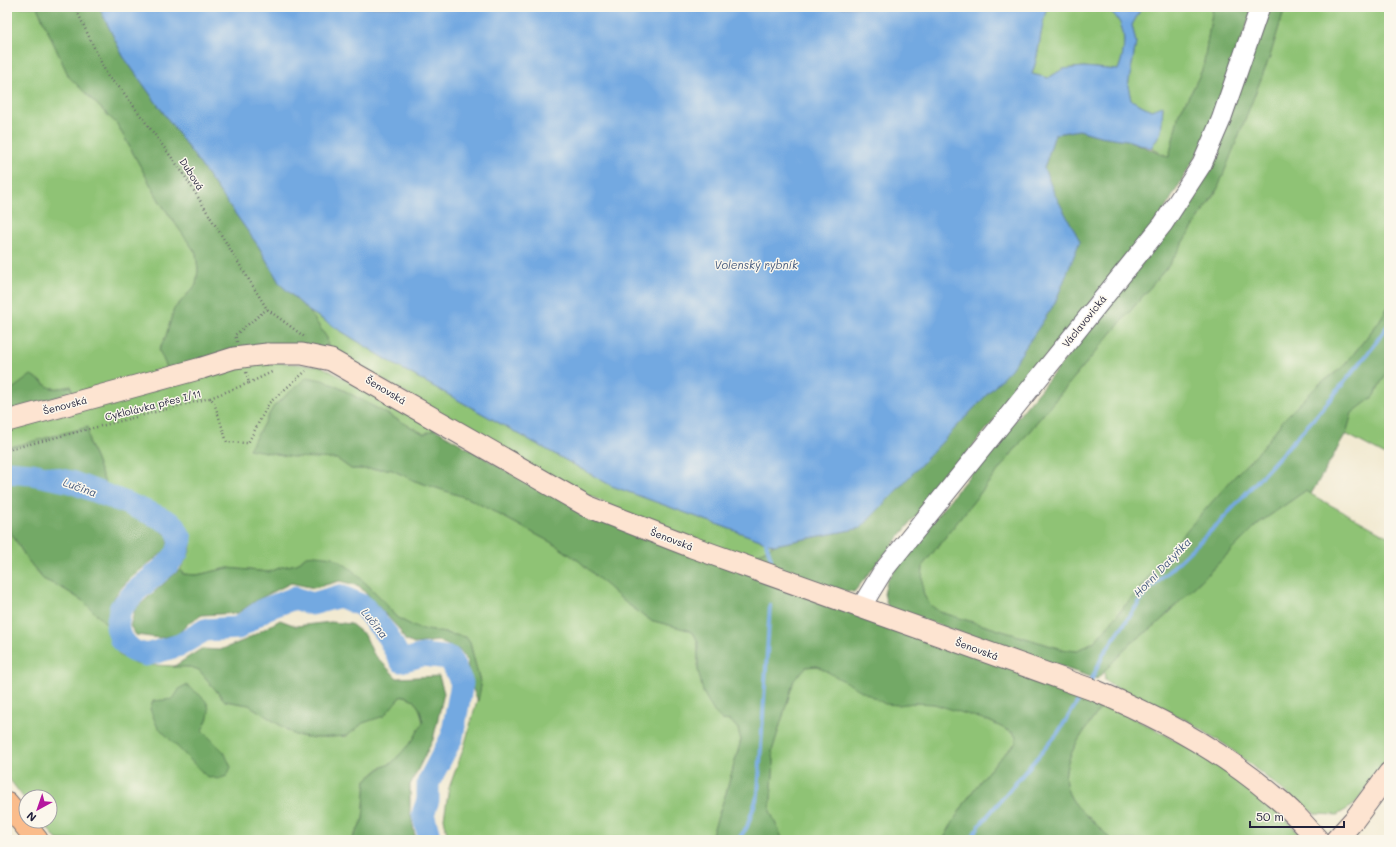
<svg xmlns="http://www.w3.org/2000/svg" width="1396" height="847" font-family="Mali,sans-serif">
<style>
.green{fill:#8fc374;stroke:#587258}
.forest{fill:#73a966;stroke:#4a6650}
.water{fill:#73a9e1;stroke:#4a668e}
.lines{fill:none;stroke-linecap:round;stroke-linejoin:round}
.stream{stroke:#73a9e1;stroke-width:4}
.river{stroke:#73a9e1;stroke-width:23}
.tertiary-casing{stroke:#6b6870;stroke-width:21}
.secondary-casing{stroke:#6b6870;stroke-width:23}
.trunk-casing{stroke:#6b6870;stroke-width:24}
.path{stroke:#6b6870;stroke-width:2.5;stroke-dasharray:1 3;stroke-linecap:butt}
.tertiary{stroke:#fff;stroke-width:19}
.secondary{stroke:#fde4d1;stroke-width:21}
.trunk{stroke:#fabc8b;stroke-width:22}
.secondary-bridge-casing{stroke:#6b6870;stroke-width:23;stroke-linecap:butt}
.secondary-bridge{stroke:#fde4d1;stroke-width:21}
.labels{text-anchor:middle;dominant-baseline:central;stroke-width:3;stroke-linejoin:round;paint-order:stroke}
.street-label{font-size:10px;fill:#22223b;stroke:#fbf7ec}
.water-label{font-size:11px;font-style:italic;fill:#42587d;stroke:#fbf7ec}
</style>
<rect width="100%" height="100%" fill="#fbf7ec"/>
<filter id="ink" filterUnits="userSpaceOnUse"><feTurbulence type="fractalNoise" baseFrequency=".025" numOctaves="2"/><feDisplacementMap in="SourceGraphic" scale="8" xChannelSelector="R" yChannelSelector="G"/><feConvolveMatrix kernelMatrix="1 2 1 2 8 2 1 2 1" color-interpolation-filters="sRGB"/></filter>
<filter id="wash" filterUnits="userSpaceOnUse"><feTurbulence type="fractalNoise" baseFrequency=".012" numOctaves="4" result="noise"/><feDisplacementMap in="SourceGraphic" scale="16" xChannelSelector="R" yChannelSelector="G"/><feGaussianBlur stdDeviation="0.9" result="paint"/><feColorMatrix in="noise" values="0 0 0 0 0 0 0 0 0 0 0 0 0 0 0 0 0 1.4 0 .05"/><feComposite in="paint" operator="in"/></filter>
<g filter="url(#wash)">
<rect width="100%" height="100%" fill="#f2ead2"/>
<path class="green" d="M7,7H37L69,77L117,124L160,202L196,253L198,270L196,285L174,309L166,336L159,349L168,370L73,393L71,386C57,389 50,391 41,380L7,393Z
M1047,7H1112L1110,11C1128,25 1126,50 1118,70L1083,67L1063,69L1048,78L1032,74C1040,53 1040,29 1047,7Z
M1142,7H1213L1203,68L1192,91L1179,113L1169,157L1151,148L1161,132L1163,107L1151,110L1131,100L1128,86L1136,43L1132,25Z
M1285,7H1389V305L1378,323L1343,367L1317,386L1285,418L1263,447L1162,558L1139,589L1095,641L1076,651L1061,649L940,612C919,599 922,588 923,565L1040,418L1169,265L1216,192L1270,56Z
M309,311L397,366L612,486L774,545L748,559L639,519L541,473L328,348L327,338Z
M261,361L321,366L435,429L424,434L334,385L307,377L274,406L259,432L319,457L337,459L351,469H390L415,481L470,499L554,544L579,561L626,603L650,620L688,630L694,634L698,642V670L722,720L731,721L738,729L741,740L726,793L710,840H448L444,818L449,788L464,747L481,686L470,643L466,637L417,628L396,617L381,598L364,582L306,556L297,564L282,567L269,572L228,568L197,575L183,574L180,569C185,561 191,553 191,544C190,534 184,526 177,520C167,512 122,494 108,490L89,443L88,427L7,448V429Z
M1389,368V457L1346,434L1352,412L1373,397Z
M1305,491L1389,537V757L1354,805L1337,815L1316,814L1304,807L1227,746L1188,721L1109,684L1105,679L1104,671L1129,645L1157,624L1172,610L1186,594L1203,579L1259,523Z
M7,526L27,559L43,579L64,589L83,601L110,628L119,655L135,664L191,667L199,670L225,701L249,705L295,735L313,738L347,736L363,723L384,715L400,697L405,696L414,700L420,710L423,722L413,740L392,763L380,768L366,780L363,819L352,840H57L42,821H50V797H26V801L7,776Z
M817,666L869,693C887,711 912,700 934,704C949,706 1007,725 1016,737V743C985,770 962,804 943,840H783L770,811L774,761L772,751L794,680L806,667Z
M1103,704C1165,733 1228,765 1280,812C1288,820 1296,831 1304,840H1111C1101,827 1087,817 1076,805C1047,770 1085,733 1103,704Z"/>
<path class="forest" d="M37,7H99L123,56L259,247L280,284L309,311L327,338L328,348L277,344L168,370L159,350L166,336L174,309L196,285L198,270L196,253L160,202L117,124L69,77Z
M1213,7H1253L1208,136L1162,214L854,592L820,587L748,559L774,545L861,528L1054,193L1044,168L1055,134L1079,130L1100,136L1127,140L1169,157L1179,113L1192,91L1203,68Z
M1269,7H1285L1270,56L1218,188L1169,265L1040,418L923,565C922,587 919,599 940,612L1061,649L1076,651L1095,641L1139,589L1162,558L1235,476L1263,447L1285,418L1317,386L1343,367L1378,323L1389,305V368L1373,397L1352,413L1346,434L1311,494L1305,491L1259,523L1245,537L1157,624L1129,645L1097,679L888,608L884,594L887,580L947,503L1113,301L1191,199L1210,165Z
M31,375C52,386 44,392 71,386L73,393L7,411V393Z
M307,377L322,380L334,385L424,434L435,429L538,489L1103,704C1085,733 1047,770 1076,805C1087,817 1101,827 1111,840H943C962,804 985,770 1016,743V737L1013,733L989,721L934,704L914,703L899,705L885,704L817,666L806,667L794,680L772,751L774,761L770,811L783,840H710L726,793L741,740L738,729L731,721L722,720L714,712L703,692L698,670V642L694,634L688,630L650,620L626,603L579,561L554,544L470,499L415,481L390,469H351L337,459L292,457L249,449L274,406Z
M88,427L89,443L108,490C74,479 43,471 7,469V448Z
M7,475L54,481L155,526L168,536V549C151,562 114,586 110,609C109,615 110,622 110,628L83,601L64,589L43,579L27,559L7,526Z
M316,555L333,557L351,569L381,598L396,617L417,628L466,637L470,643L481,686L478,701L471,685L466,659L459,650L438,641L414,644L405,640L399,629L359,586L340,581L314,588L291,583L257,600L238,613L202,615L190,622L177,635L159,638L136,635L130,626L135,609L180,569L183,574L197,575L228,568L269,572L282,567L297,564L306,556Z
M280,620L296,626L331,622L351,624L365,635L373,653L397,678L439,676L444,693L433,740L410,785V811L416,840H352L363,819L366,780L381,768L392,763L413,740L423,722L420,710L414,700L405,696L400,697L384,716L363,723L347,736L313,738L295,735L249,705L225,701L199,670L191,667H173L201,649L220,650L245,640Z
M186,685C206,699 217,705 202,730L224,752L231,767L227,776L218,779L206,776L157,726L150,709L153,701L173,699L180,688Z"/>
<path class="water" d="M99,7H1047C1040,29 1040,52 1032,74L1048,78L1063,69L1084,67L1118,70C1126,50 1128,25 1110,11L1112,7H1124L1131,9L1132,7H1142L1132,25L1136,43L1128,86L1131,100L1151,110L1163,106L1161,132L1151,148L1127,140L1100,136L1079,130L1055,134L1044,168L1054,193L1080,241L1055,303L1011,369L861,528L774,545L612,486L397,366L309,311L280,284L259,247L123,56Z"/>
<g class="lines">
<path class="stream" d="M765,539L771,559
M1090,683L1104,653L1145,594L1220,522L1317,415L1366,356L1389,324
M738,840L747,827L758,794L770,605
M970,840L979,826L1057,734L1084,692"/>
<path class="river" d="M7,472L32,474L71,482L126,503L159,517L174,525L181,539L177,553L167,565L136,591L120,609L117,627L121,640L133,651L146,655L180,645L205,630L238,628L265,609L295,598L312,604L340,596L363,606L387,635L401,661L423,655L450,658L462,683L452,737L428,783V800L423,814L430,840"/>
</g>
</g>
<g filter="url(#ink)">
<g class="lines">
<g class="tertiary-casing">
<path id="tertiary" d="M861,607L883,571L1163,224L1202,164L1221,120L1260,7"/>
</g>
<g class="secondary-casing">
<path id="secondary" d="M267,354H302L331,360L587,506L692,547L1096,691C1159,717 1220,750 1273,795C1290,808 1304,824 1318,840
M7,421L202,368
M1336,840L1354,820L1389,773"/>
</g>
<g class="trunk-casing">
<path id="trunk" d="M7,803L37,840"/>
</g>
<path class="path" d="M75,7L108,77L121,89L183,173L267,309L306,338
M237,342L235,335L267,309
M249,383L274,371
M210,398L249,383L246,372
M7,450L210,398L214,402L227,442L248,443L269,403L306,371"/>
<use href="#tertiary" class="tertiary"/>
<use href="#secondary" class="secondary"/>
<use href="#trunk" class="trunk"/>
<g class="secondary-bridge-casing">
<path id="secondary-bridge" d="M202,368L234,358L267,354"/>
</g>
<use href="#secondary-bridge" class="secondary-bridge"/>
</g>
</g>
<g class="labels">
<g class="street-label">
<text transform="translate(192 174) rotate(57)">Dubová</text>
<text transform="translate(1084 321) rotate(-51)">Václavovická</text>
<text transform="translate(386 390) rotate(31)">Šenovská</text>
<text transform="translate(65 405) rotate(-15)">Šenovská</text>
<text transform="translate(153 405) rotate(-14)">Cyklolávka přes I/11</text>
<text transform="translate(672 539) rotate(21)">Šenovská</text>
<text transform="translate(977 649) rotate(20)">Šenovská</text>
</g>
<g class="water-label">
<text x="756" y="264">Volenský rybník</text>
<text transform="translate(80 487) rotate(19)">Lučina</text>
<text transform="translate(1162 567) rotate(-46)">Horní Datyňka</text>
<text transform="translate(375 623) rotate(51)">Lučina</text>
</g>
</g>
<rect width="1396" height="847" fill="none" stroke="#fbf7ec" stroke-width="24"/>
<g transform="translate(38 809) rotate(220)"><circle r="19" fill="#fbf7ec" stroke="#a4a2a5"/>
<path d="M0-3L7 15L0 10L-7 15Z" fill="#b5179e"/>
<text y="-6" font-size="11" font-weight="bold" text-anchor="middle" fill="#22223b">N</text>
</g>
<path d="M1250 821v6h94v-6" fill="none" stroke="#22223b" stroke-width="2"/>
<text x="1256" y="821" font-size="12" fill="#22223b" stroke="#fbf7ec" stroke-width="3" paint-order="stroke">50 m</text>
</svg>
